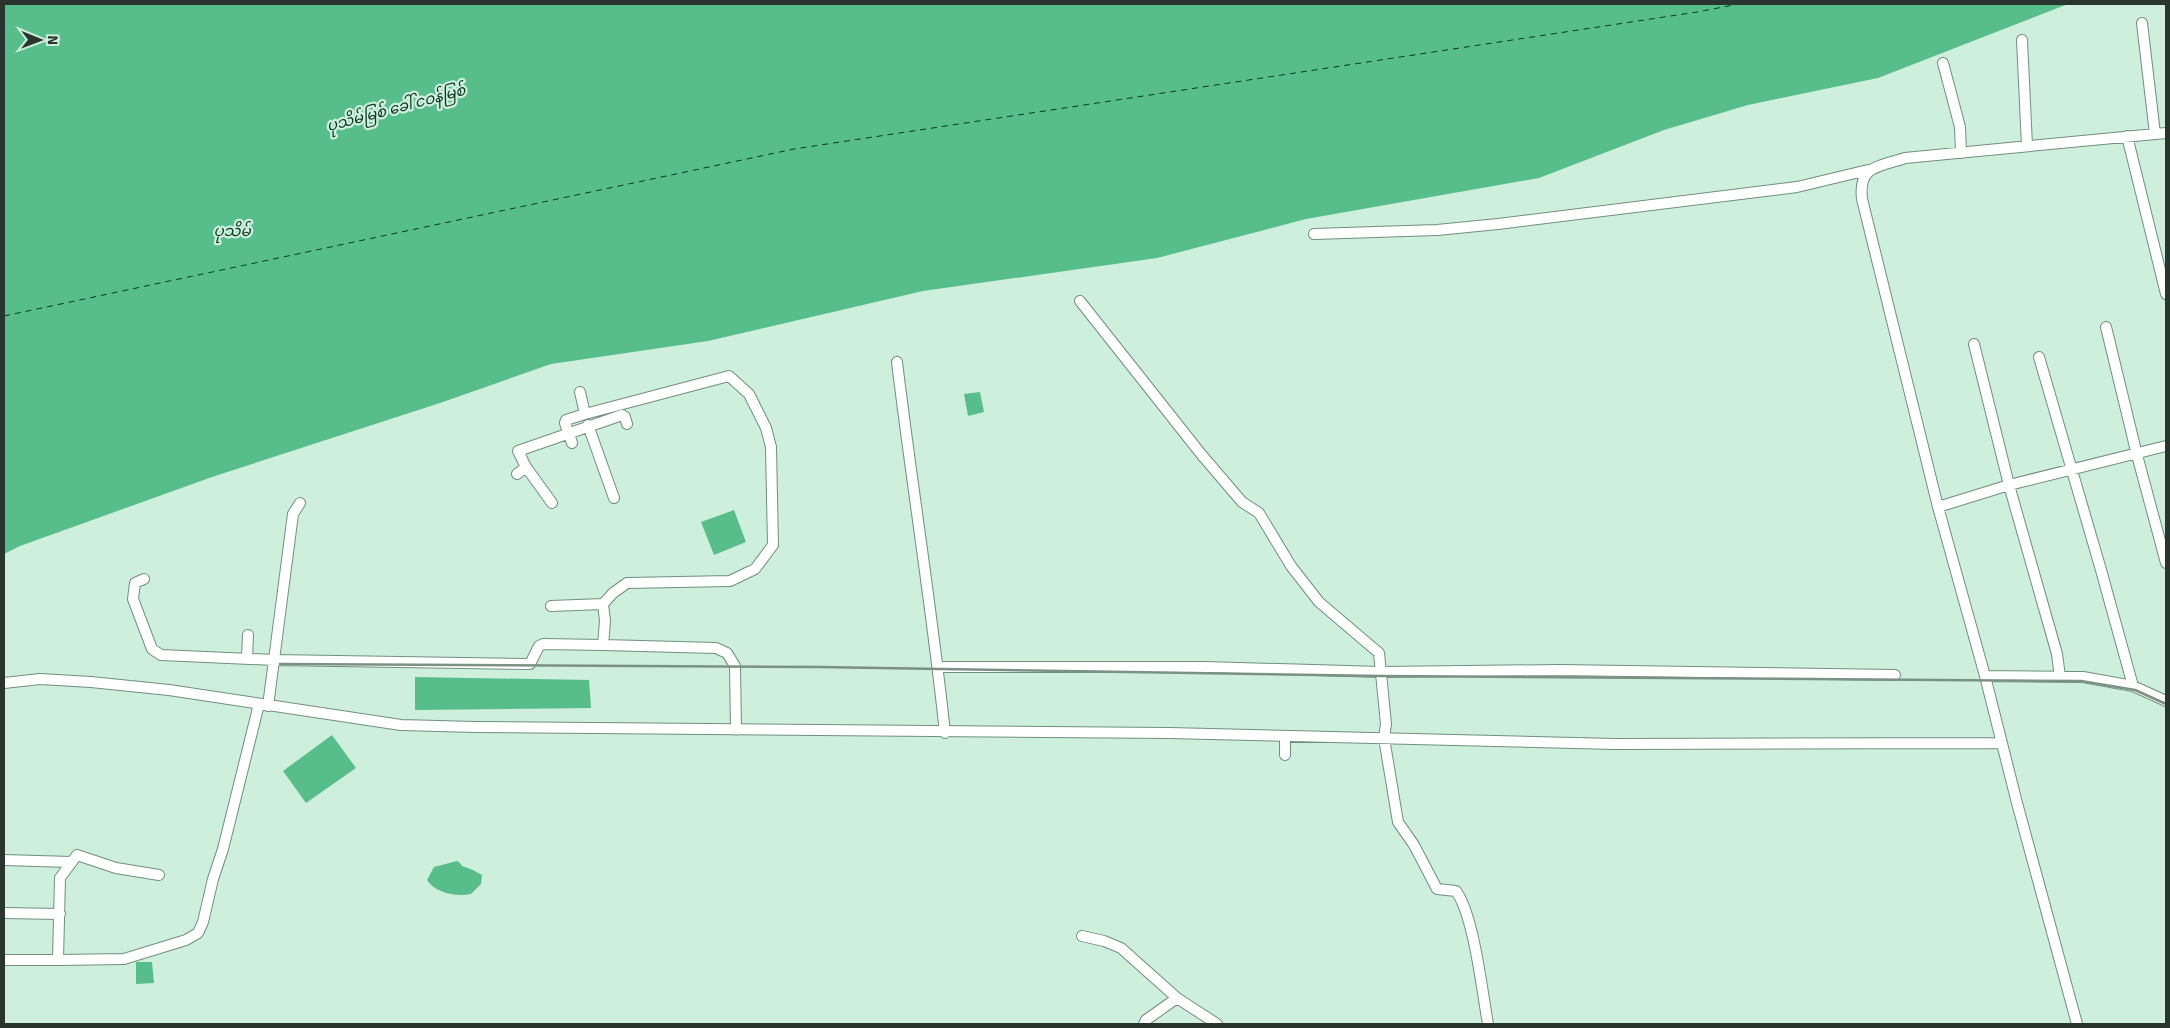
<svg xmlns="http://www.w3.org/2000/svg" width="2170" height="1028" font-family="Signika,'Noto Sans Myanmar',sans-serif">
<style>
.water{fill:#57be8b}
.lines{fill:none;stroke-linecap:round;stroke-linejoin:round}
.ferry{stroke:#083622;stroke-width:1;stroke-dasharray:6 5;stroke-linecap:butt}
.minor-casing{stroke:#718f7e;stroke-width:12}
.minor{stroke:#fff;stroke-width:10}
.rail{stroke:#7b9184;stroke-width:2.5}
.labels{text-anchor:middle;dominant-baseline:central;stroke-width:4.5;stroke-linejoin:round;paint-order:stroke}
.water-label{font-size:15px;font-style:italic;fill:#083622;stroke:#ceefdc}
</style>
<rect width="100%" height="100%" fill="#ceefdc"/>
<path class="water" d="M4,4H2068L1878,78L1748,105L1664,130L1539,178L1306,219L1157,258L923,291L708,341L551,364L440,403L212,477L20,546L4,554Z
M980,392L984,412L968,416L964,394Z
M734,510L746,542L714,555L701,522Z
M415,677L589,680L591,708L415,710Z
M332,735L356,768L306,803L283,771Z
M457,861L459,862L462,866L473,870L482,875L481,884L471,894C456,897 435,893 427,880L434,867Z
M136,962H152L154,983L136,984Z"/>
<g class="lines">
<path class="ferry" d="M4,316L794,149L1697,12L1739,4"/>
<g class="minor-casing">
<path id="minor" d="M2142,23L2155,134
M2022,40L2027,146
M1943,63L1960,127L1961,153
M2127,136L2166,294
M1314,234L1437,230L1498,224L1797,187L1868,170
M1080,301L1201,454L1242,502L1259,513L1291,566L1319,602L1379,653L1386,724L1384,738L1398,822L1414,845L1437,889L1456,891C1474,916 1482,991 1488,1024
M2106,327L2137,455L2166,563
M1974,344L2009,485L2057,654L2060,677
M2039,357L2101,570L2133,686
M897,362C912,486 932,609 945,733
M580,392L585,414
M588,425L614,498
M572,443L565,423L566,420L585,414L729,376L749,394L766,428L771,447L773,545L755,569L730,581L627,583L613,593L603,604L605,621L603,645L716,648L727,653L735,666L736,730
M517,474L526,467
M552,503L526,467L518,451L622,415L625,417L627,424
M1938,507L2009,485L2166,446
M144,579L135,583L133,599L152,649L161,655L274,660L530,664L539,646L543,644L603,645
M551,606L603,604
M247,659L248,635
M938,667H1206L1381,672L1559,670L1895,675
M1985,676L2083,677L2133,686L2166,701
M4,683L40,679L91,682L169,690L401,725L475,727L1169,733L1615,744L2001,743
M268,706L293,514L300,503
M1285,755V736
M4,860L71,862
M159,875L116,868L77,855L60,878L58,960L124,959L186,940L198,933L203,922L213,879L223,849L259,704
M4,913L60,914
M1082,936L1104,941L1121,948L1177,998L1217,1024
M4,960H58
M1144,1024L1146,1020L1177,998
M2077,1024L2017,803L1985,676L1938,507L1862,199C1858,165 1879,167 1905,158L2166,133"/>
</g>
<use href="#minor" class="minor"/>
<path class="rail" d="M280,664L819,667L1381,676L2081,681L2135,690L2166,704"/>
</g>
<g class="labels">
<g class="water-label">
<text transform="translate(396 108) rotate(-15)">ပုသိမ်မြစ် ခေါ် ငဝန်မြစ်</text>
<text x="232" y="231">ပုသိမ်</text>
</g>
</g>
<rect width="2170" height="1028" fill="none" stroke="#29352e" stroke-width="10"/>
<g transform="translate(40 40) rotate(91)" stroke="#ceefdc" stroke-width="4" paint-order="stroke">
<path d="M0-4L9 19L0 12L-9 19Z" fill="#29352e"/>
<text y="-8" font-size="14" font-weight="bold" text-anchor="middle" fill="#29352e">N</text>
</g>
</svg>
